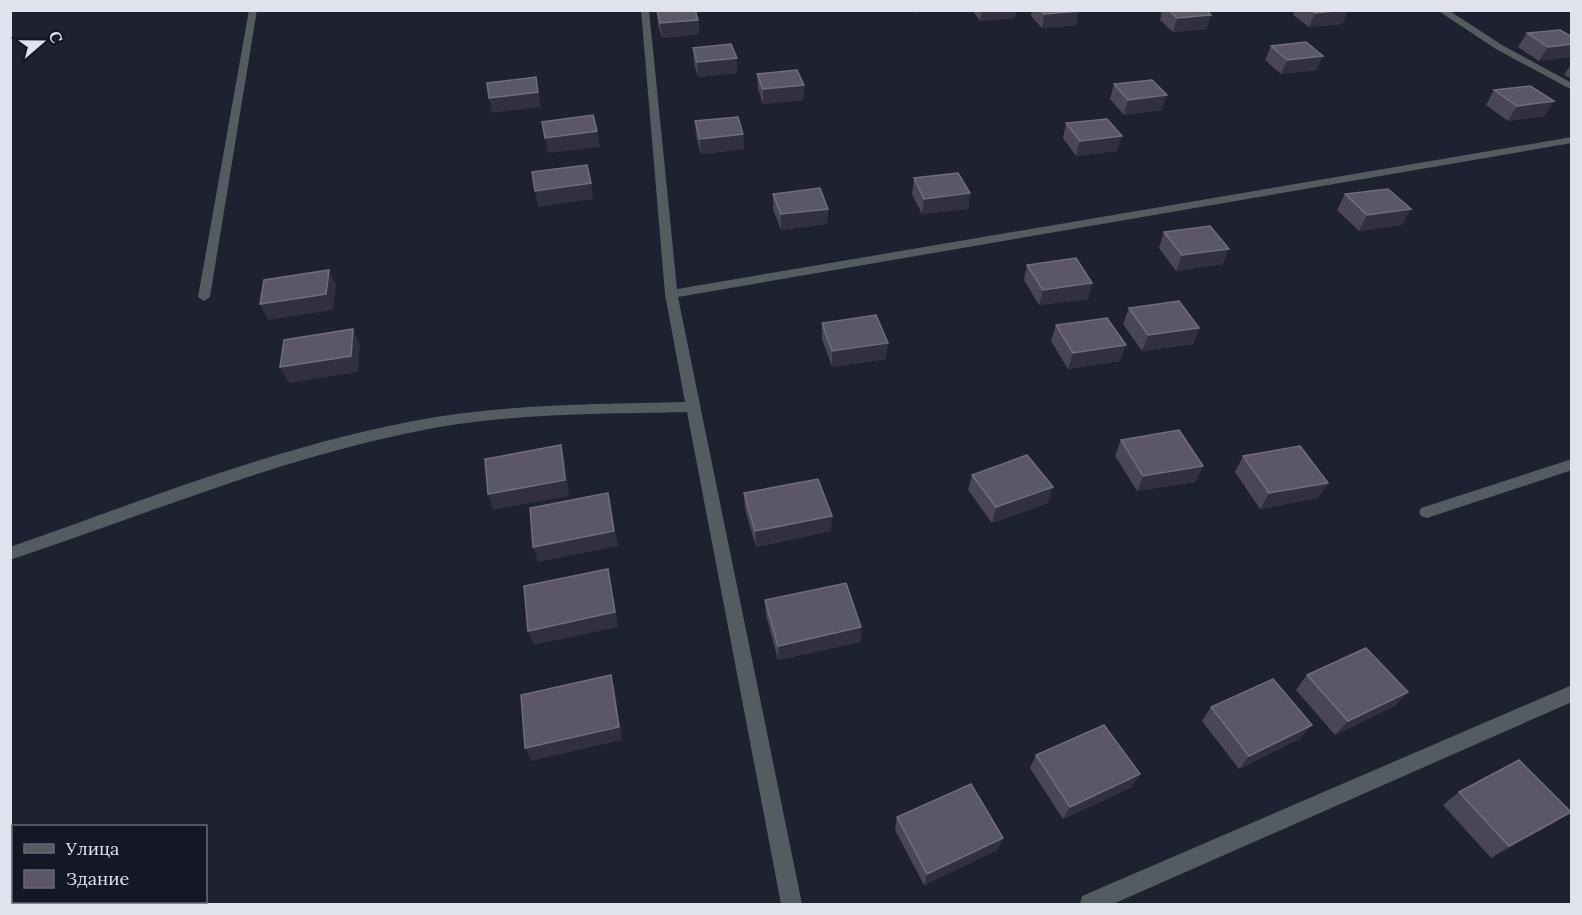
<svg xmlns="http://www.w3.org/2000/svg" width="1582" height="915" font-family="Lora,serif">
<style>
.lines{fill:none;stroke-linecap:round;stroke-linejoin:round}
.minor{fill:#545b61;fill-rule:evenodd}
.wall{fill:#4b4656}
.shaded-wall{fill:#323040}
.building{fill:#5b5767;stroke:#706d7c;stroke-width:1.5}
</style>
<rect width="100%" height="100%" fill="#1d2130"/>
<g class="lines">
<path class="minor" d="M249,10H257L210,297L204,301L198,297Z
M641,10H649L677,289L1572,137V143L678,297L802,904H781L687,412C603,414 518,413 434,428C287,455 151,513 10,560V547C150,498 290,441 436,417C519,404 602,404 685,402L665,294Z
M1437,10H1448L1502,45L1572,83V90L1496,49Z
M1572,459V470L1427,518L1421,516L1419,512L1421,508Z
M1572,685V702L1113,904H1080L1082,896Z"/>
</g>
<path class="wall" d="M700,10V13H696L698,20L699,34L662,38L658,25L657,11Z
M972,10H1016L1015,18L980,21Z
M1032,10L1079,11L1076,25L1042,28L1031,16Z
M1162,10H1206L1207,29L1173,32L1160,20Z
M1295,10H1348L1342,24L1309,27L1293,15Z
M1560,30L1539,61L1518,47L1527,33Z
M1271,46L1317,70L1281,74L1265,60Z
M693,48L737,73L698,77L694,63Z
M1572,63V79L1564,75Z
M757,74L804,85L803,100L763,104L758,89Z
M1114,84L1162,110L1124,115L1110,99Z
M1494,90L1545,116L1508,121L1486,105Z
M695,121L743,134L744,149L701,154L696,136Z
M1066,123L1117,151L1076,156L1063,138Z
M914,178L970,193L968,209L922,214L912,194Z
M773,194L828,209L827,224L781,230L773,209Z
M1345,194L1402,225L1359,231L1337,210Z
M1164,232L1223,264L1176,271L1159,248Z
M1027,265L1092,283L1088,299L1039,305L1024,280Z
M1129,308L1199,328L1193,344L1142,351L1123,324Z
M822,323L886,359L832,367L822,339Z
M1056,325L1120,361L1068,369L1051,341Z
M1121,440L1203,466L1195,482L1137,491L1115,456Z
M1243,456L1328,483L1318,498L1260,509L1235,472Z
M972,475L1048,503L992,523L968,490Z
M744,493L831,531L756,547L745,509Z
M765,600L861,627L860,642L778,660L766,615Z
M1307,675L1408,692L1394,706L1335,735L1296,690Z
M1211,707L1301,738L1239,769L1202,721Z
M1036,755L1132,787L1063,819L1030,768Z
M1459,792L1571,812L1552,824L1491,858L1443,805Z
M897,817L1003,838L997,850L924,885L895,830Z"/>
<path class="shaded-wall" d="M664,10H700V13L664,16Z
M914,10H942L913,13Z
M982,10H1016L1015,18L980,21Z
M1341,10H1348L1342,24L1309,27L1315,13Z
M1079,11L1076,25L1042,28L1044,14Z
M1211,15L1207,29L1173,32L1177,18Z
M698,20L699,34L662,38L660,23Z
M1572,44V57L1539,61L1548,47Z
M1323,56L1317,70L1281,74L1287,60Z
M737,58V73L698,77L697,62Z
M536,77L541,107L492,113L489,98Z
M804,85L803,100L763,104V89Z
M1167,95L1162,110L1124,115L1128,100Z
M1554,101L1545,116L1508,121L1517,106Z
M597,131L600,147L548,153L545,138Z
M743,134L744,149L701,154L700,139Z
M1122,136L1117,151L1076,156L1080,141Z
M591,183L593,199L538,207L535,191Z
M970,193L968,209L922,214L924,199Z
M828,209L827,224L781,230V214Z
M1411,209L1402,225L1359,231L1367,215Z
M1229,249L1223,264L1176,271L1182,255Z
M329,270L336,286L333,310L268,320L260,304Z
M1092,283L1088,299L1039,305L1043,290Z
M1199,328L1193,344L1142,351L1148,335Z
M353,329L360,345L358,372L289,383L280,367Z
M888,343L886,359L832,367V351Z
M1126,345L1120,361L1068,369L1073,353Z
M561,445L565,461L569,496L493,510L488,494Z
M1203,466L1195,482L1137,491L1143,476Z
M1328,483L1318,498L1260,509L1269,493Z
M1053,487L1048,503L992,523L996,507Z
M608,493L618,546L538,562L533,547Z
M832,516L831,531L756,547L755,531Z
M608,569L611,584L618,627L534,645L528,631Z
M861,627L860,642L778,660V646Z
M611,675L615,690L622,740L531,761L525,748Z
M1408,692L1394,706L1335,735L1348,721Z
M1312,725L1301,738L1239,769L1249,756Z
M1140,774L1132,787L1063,819L1070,807Z
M1571,812L1552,824L1491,858L1509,846Z
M1003,838L997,850L924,885L927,874Z"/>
<path class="building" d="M695,10L698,20L660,23L657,11Z
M1041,10H1079V11L1044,14Z
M1169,10H1206L1211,15L1177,18Z
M1311,10H1341L1315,13Z
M1560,30L1572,37V44L1548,47L1527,33Z
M1306,42L1323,56L1287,60L1271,46Z
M731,44L737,58L697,62L693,48Z
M797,70L804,85L763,89L757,74Z
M536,77L538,92L489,98L487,83Z
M1152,80L1167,95L1128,100L1114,84Z
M1530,86L1554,101L1517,106L1494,90Z
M593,115L597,131L545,138L542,122Z
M738,117L743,134L700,139L695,121Z
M1107,119L1122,136L1080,141L1066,123Z
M587,165L591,183L535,191L532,172Z
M958,173L970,193L924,199L914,178Z
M820,188L828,209L781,214L773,194Z
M1388,189L1411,209L1367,215L1345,194Z
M1210,226L1229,249L1182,255L1164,232Z
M1076,258L1092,283L1043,290L1027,265Z
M329,270L326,294L260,304L264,280Z
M1179,301L1199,328L1148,335L1129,308Z
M876,315L888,343L832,351L822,323Z
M1107,318L1126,345L1073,353L1056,325Z
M353,329L351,356L280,367L284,340Z
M1179,430L1203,466L1143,476L1121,440Z
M561,445L565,480L488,494L485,459Z
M1300,446L1328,483L1269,493L1243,456Z
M1027,455L1053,487L996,507L972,475Z
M818,479L832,516L755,531L744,493Z
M608,493L614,531L533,547L530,508Z
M608,569L615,612L528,631L524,586Z
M846,583L861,627L778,646L765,600Z
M1366,648L1408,692L1348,721L1307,675Z
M611,675L619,727L525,748L521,695Z
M1273,679L1312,725L1249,756L1211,707Z
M1104,725L1140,774L1070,807L1036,755Z
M1519,760L1571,812L1509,846L1459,792Z
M971,784L1003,838L927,874L897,817Z"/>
<rect width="1582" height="915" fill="none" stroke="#e0e3ee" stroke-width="24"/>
<rect x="12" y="825" width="195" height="78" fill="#141826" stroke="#666976" stroke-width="1.5"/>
<rect x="24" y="844" width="30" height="9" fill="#545b61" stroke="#666976" stroke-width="1.5"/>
<text x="66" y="855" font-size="18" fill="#e0e3ee">Улица</text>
<rect x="24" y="870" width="30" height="18" fill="#5b5767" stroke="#666976" stroke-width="1.5"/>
<text x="66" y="885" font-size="18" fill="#e0e3ee">Здание</text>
<g transform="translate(42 42) rotate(70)" stroke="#141826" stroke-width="4.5" paint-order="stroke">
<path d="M0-4.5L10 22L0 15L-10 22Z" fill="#e0e3ee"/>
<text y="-9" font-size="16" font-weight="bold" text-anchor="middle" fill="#e0e3ee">С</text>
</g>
</svg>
